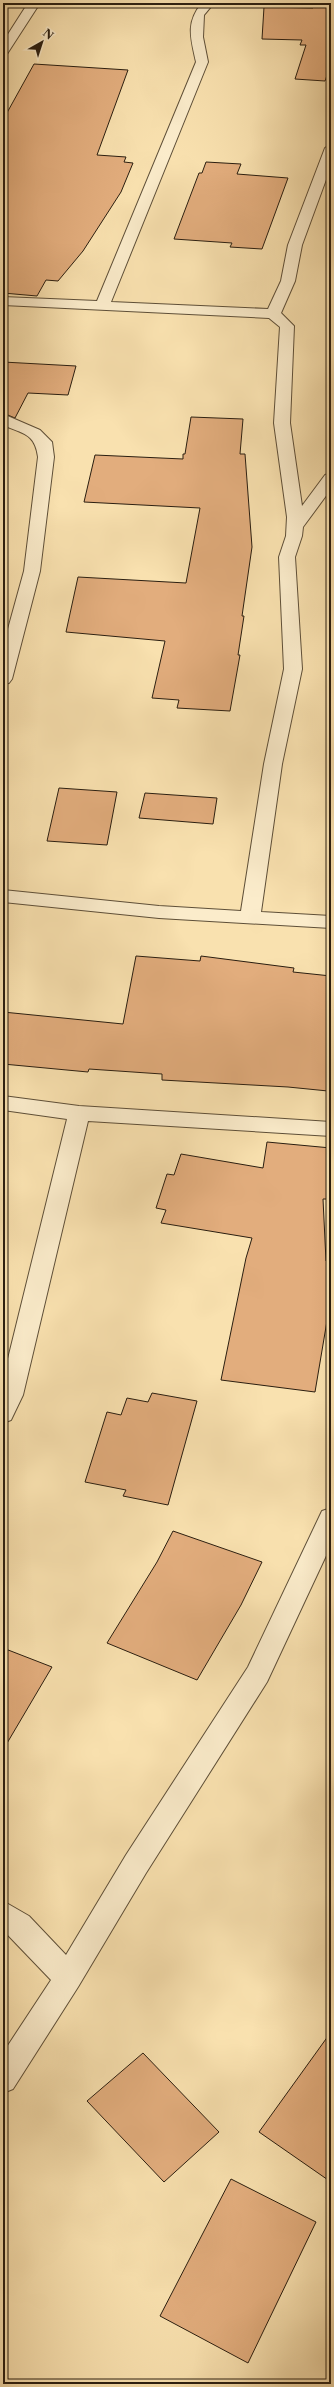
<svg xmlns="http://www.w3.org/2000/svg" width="334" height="2387" font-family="'Libre Caslon Text',serif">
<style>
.building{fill:#e2ad7d;stroke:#2a1e10}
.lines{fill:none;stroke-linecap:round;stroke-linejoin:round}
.minor-casing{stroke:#5e4f38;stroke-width:2}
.minor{fill:#fbeccb;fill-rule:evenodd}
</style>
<rect width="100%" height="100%" fill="#f9e1af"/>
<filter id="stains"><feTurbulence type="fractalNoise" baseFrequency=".005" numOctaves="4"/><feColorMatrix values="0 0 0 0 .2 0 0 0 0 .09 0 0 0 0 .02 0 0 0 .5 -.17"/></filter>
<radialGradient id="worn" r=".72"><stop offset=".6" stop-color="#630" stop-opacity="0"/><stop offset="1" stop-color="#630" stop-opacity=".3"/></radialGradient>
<path class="building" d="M314,3H331V64L325,81L295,79L306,45H300L302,40L262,39L264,7L313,8Z
M34,64L128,70L97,155L126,157L124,162L133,163L121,192L83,251L58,281L46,280L37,296L3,293V120Z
M206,162L241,164L237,174L288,178L262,249L230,247L232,243L174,239L199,173H202Z
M3,362L76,366L68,395L28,393L15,418L3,413Z
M191,417L243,419L240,454H245L252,547L242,616H244L238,655H240L230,711L177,708L179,700L152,698L165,641L66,632L78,577L186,583L200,508L84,502L95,455L183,459V454H185Z
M59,788L117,792L107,845L47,841Z
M145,793L217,798L213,824L139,818Z
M136,956L200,961L201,956L294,968L293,972L331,976V1063L328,1091L288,1087L162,1080V1074L89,1069L88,1072L3,1064V1012L123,1024Z
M267,1142L331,1148V1199H323L326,1261H331L329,1309L315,1392L221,1380L246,1258L252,1238L161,1223L166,1210L156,1208L167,1174L174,1175L181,1154L263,1168Z
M152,1393L197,1401L168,1505L123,1496L126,1490L85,1482L107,1412L121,1415L127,1398L148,1402Z
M173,1531L262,1562L241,1605L197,1680L107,1643L157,1562Z
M3,1648L52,1667L3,1750Z
M331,2032V2182L259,2132Z
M143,2053L219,2132L164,2182L87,2101Z
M231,2179L316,2222L248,2363L160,2316Z"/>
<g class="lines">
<g class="minor-casing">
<path id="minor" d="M28,3H40L7,54L3,55V42Z
M202,3H214L204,15L203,37L208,62L111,302L268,309L281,281L288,245L325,148L331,144V166L302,245L295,281L281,313L294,326L290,423L302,506L325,475L331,473V489L303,527L302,536L295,557L302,669L282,764L261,912L331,916V928L159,918L3,902V890L159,906L241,911L264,764L284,669L279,557L286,536L287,517L274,423L280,327L269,318L3,305V297L97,301L196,62C191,39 185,23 202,3Z
M3,414L40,430L52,442L54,457L40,571L12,679L9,683L3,684V647L24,571L38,457C35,433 23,434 3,425Z
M3,1096L79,1106L331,1122V1136L88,1121L23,1395L11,1420L3,1423V1379L67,1119L3,1110Z
M331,1508V1545L267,1682L146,1873L78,1987L13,2089L3,2093V2053L51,1980L3,1930V1901L29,1916L66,1955L126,1855L248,1667L322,1511Z"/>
</g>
<use href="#minor" class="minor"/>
</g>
<rect width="334" height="2387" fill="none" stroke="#f9e1af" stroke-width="16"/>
<rect x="4" y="4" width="326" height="2379" fill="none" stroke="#2a1e10" stroke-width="2"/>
<rect x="8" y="8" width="318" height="2371" fill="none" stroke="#2a1e10"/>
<g transform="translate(42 42) rotate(39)" stroke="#fbeccb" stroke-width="3" paint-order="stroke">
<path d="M0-3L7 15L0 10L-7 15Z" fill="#2a1e10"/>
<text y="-6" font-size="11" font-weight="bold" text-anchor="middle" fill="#2a1e10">N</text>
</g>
<rect width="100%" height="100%" filter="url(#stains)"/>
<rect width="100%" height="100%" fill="url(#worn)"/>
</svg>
